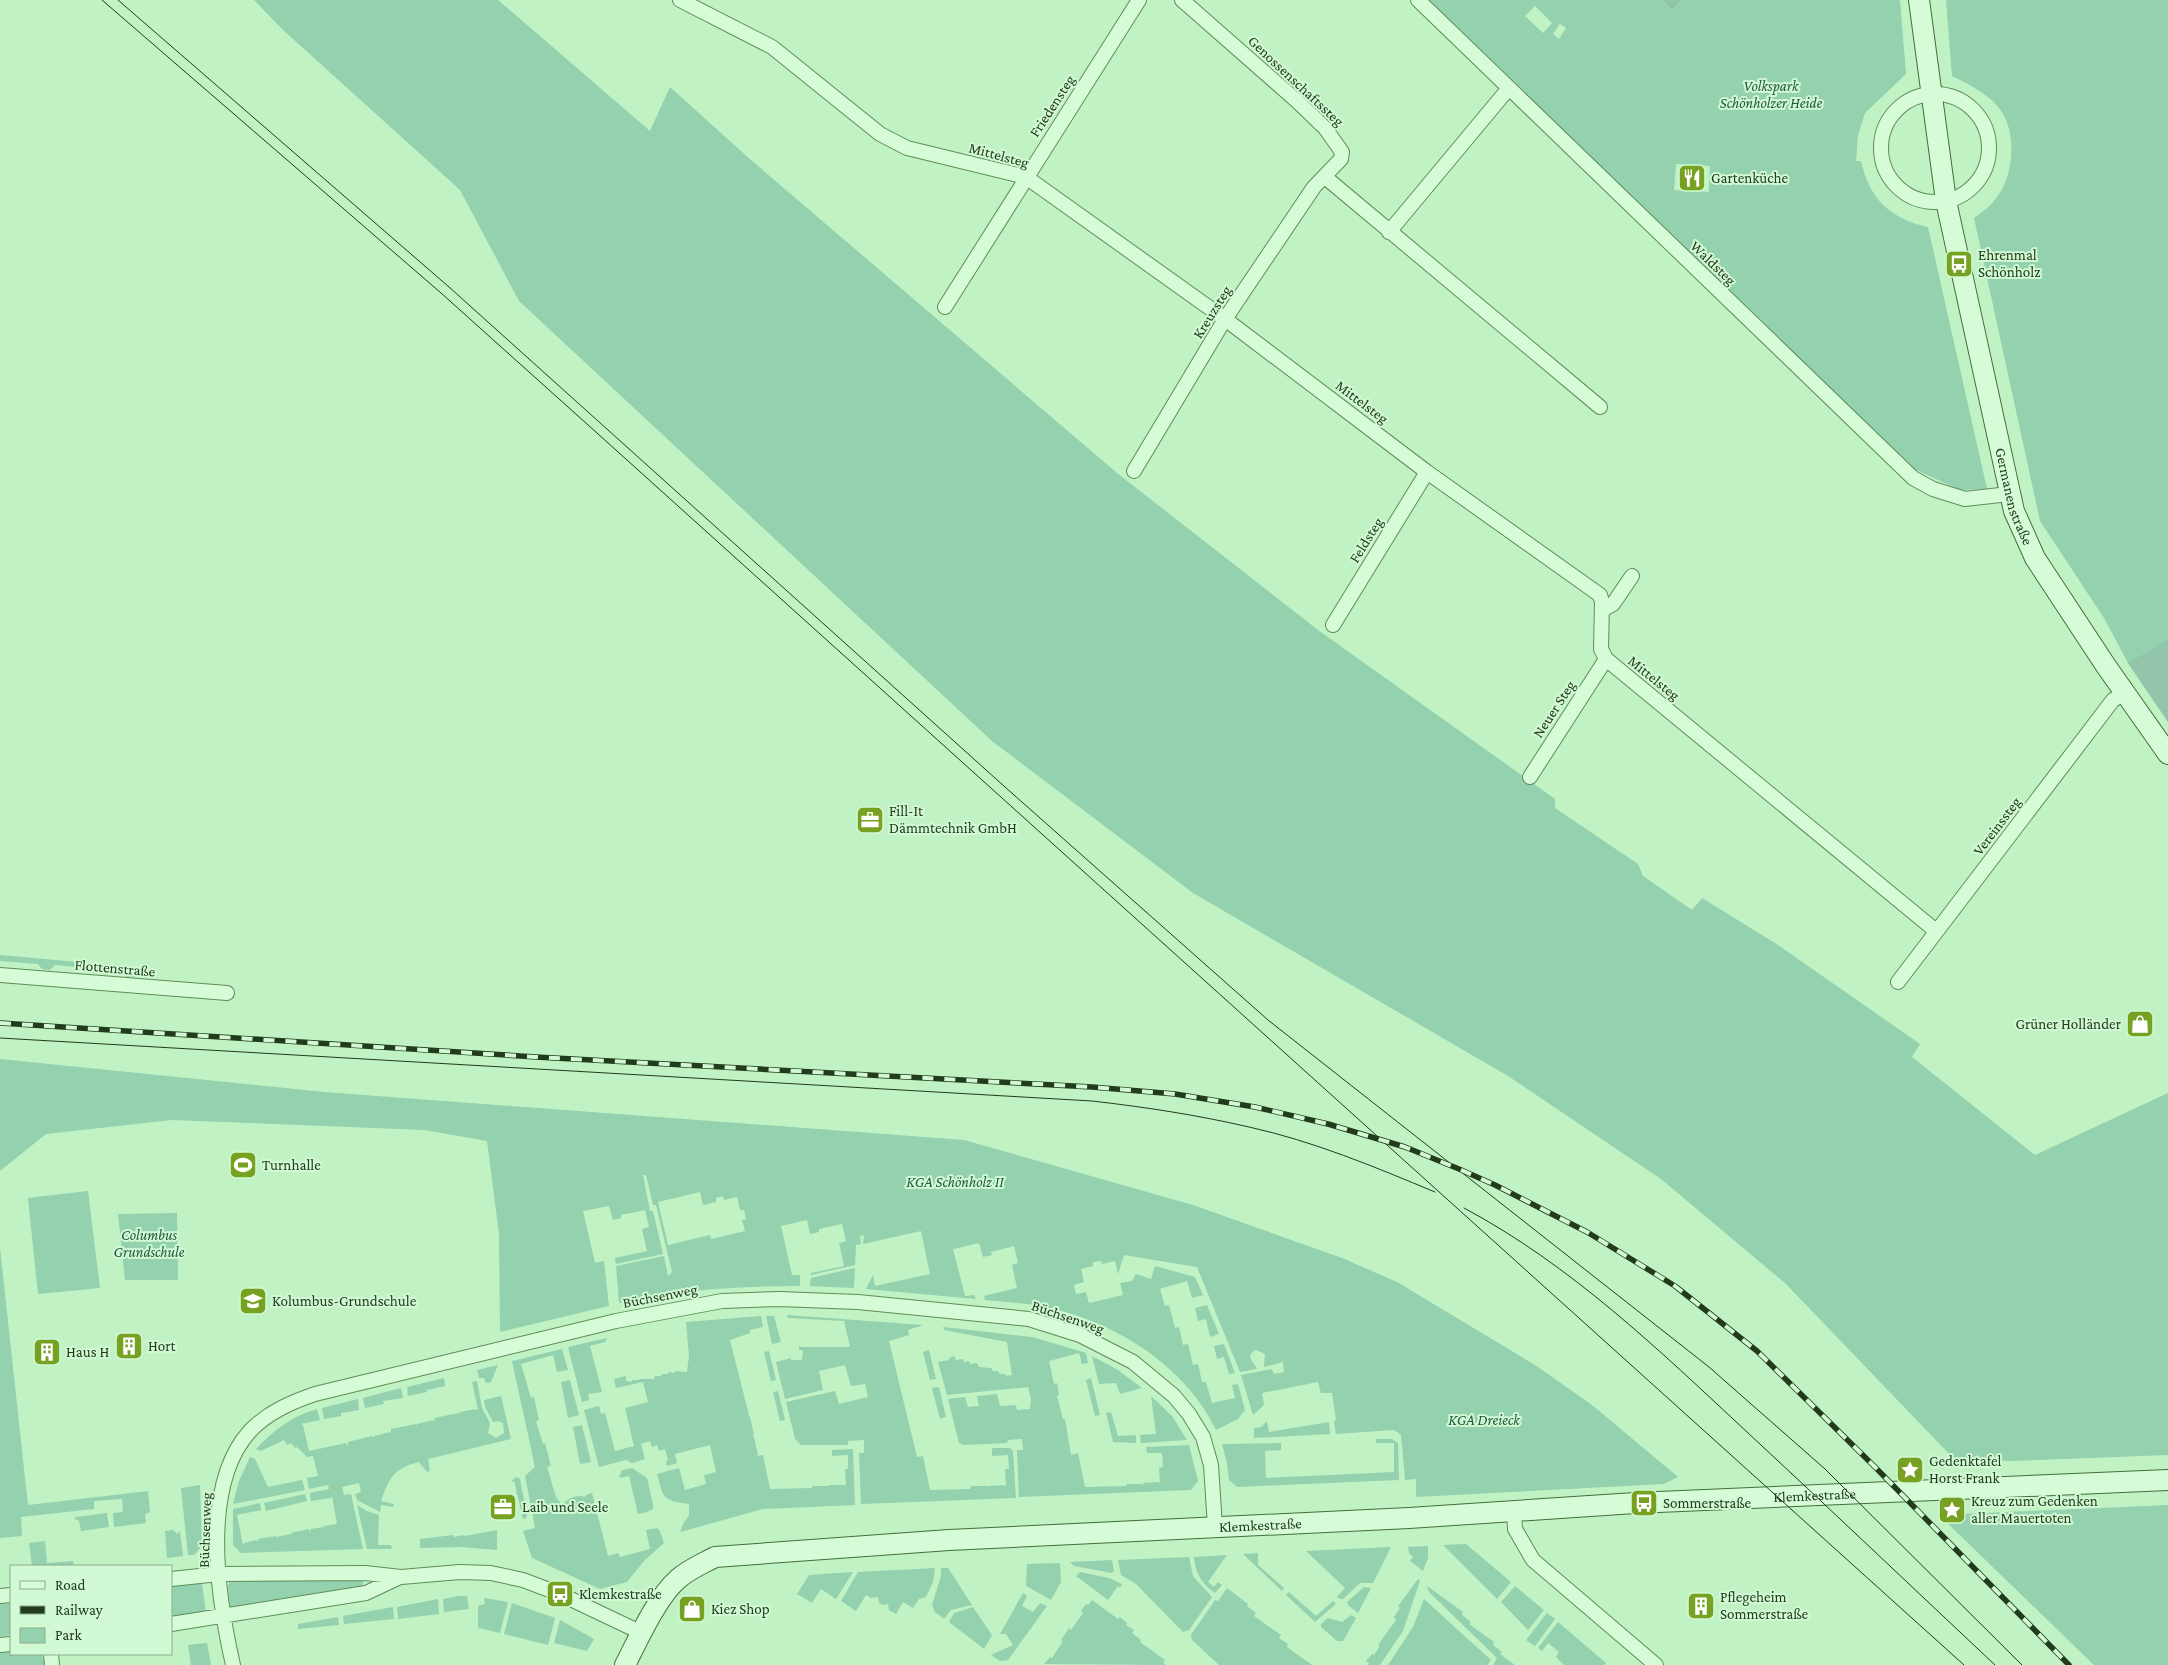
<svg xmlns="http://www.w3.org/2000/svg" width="2168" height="1665" font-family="'Crimson Pro',serif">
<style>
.green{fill:#93d1af;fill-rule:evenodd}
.cemetery{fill:#93c5aa}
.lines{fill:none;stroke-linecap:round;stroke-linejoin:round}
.street-casing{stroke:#5e8d56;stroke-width:16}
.secondary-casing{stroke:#426f3a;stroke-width:22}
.street{stroke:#d5fcd6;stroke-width:14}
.secondary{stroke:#d5fcd6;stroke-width:20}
.tram{stroke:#223b1c;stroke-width:1}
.rail-casing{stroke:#223b1c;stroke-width:5.5}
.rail{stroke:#d1f9d3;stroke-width:4;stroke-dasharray:11;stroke-linecap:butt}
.labels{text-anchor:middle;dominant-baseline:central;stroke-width:4;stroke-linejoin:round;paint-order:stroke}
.street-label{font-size:15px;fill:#223b1c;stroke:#d1f9d3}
.park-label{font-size:15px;font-style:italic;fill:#215a42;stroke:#d1f9d3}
.poi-label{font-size:15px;fill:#223b1c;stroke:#d1f9d3;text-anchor:start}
</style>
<rect width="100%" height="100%" fill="#c1f2c3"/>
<path class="green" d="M254,0H498L650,131L670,87L751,160L1117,473L1318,630L1555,799V808L1638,864L1643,876L1692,910L1702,898L1775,943L1920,1044L1912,1057L2035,1155L2168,1093V1455L2013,1461L1954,1459L1786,1284L1661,1179L1508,1076L1193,893L992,741L519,301L460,190L282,29Z
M1428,0H1662L1672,10L1682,0H1900L1906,74L1865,113L1858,135L1856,161H1861C1869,198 1890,219 1928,227L1987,489L1960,490L1912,468ZM1535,6L1552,23L1543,33L1525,16ZM1560,24L1566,28L1559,39L1553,34ZM1676,164L1710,166L1709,192L1674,190Z
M1946,0H2168V722L2128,663L2104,618L2040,521L1974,218C1982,212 1991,206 1997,197C2013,176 2017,136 2002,112C1991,95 1970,85 1952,76Z
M0,955L145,968L134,977H126L120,971L55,965L50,970L42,969L38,964L0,961Z
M0,1059L324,1092L964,1140L1193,1205L1342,1258L1397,1282L1535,1365L1592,1405L1678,1477L1664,1484L1416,1497V1479L1405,1480L1401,1435L1394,1430L1336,1434L1334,1421L1336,1420L1332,1393H1321L1318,1382L1262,1393L1264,1405L1253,1415L1241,1375L1272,1369L1274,1374L1284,1372L1283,1362L1264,1367L1265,1354L1256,1350C1244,1356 1254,1362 1257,1369L1240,1372L1197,1267L1124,1255L1118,1274L1115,1261L1102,1264L1101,1261L1093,1262V1266L1081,1269L1084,1282L1074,1285L1076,1294L1086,1292L1089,1303L1123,1295L1120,1283L1132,1281L1136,1274L1151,1279L1155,1266L1195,1277L1203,1295L1192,1298L1187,1281L1156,1290L1160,1289L1165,1306L1169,1305L1175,1328L1179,1327L1183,1345L1188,1344L1193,1365L1198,1364L1202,1382H1206L1212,1403L1235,1398L1232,1385L1238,1384L1245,1410L1238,1419L1216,1430C1186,1366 1114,1321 1045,1307C1026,1303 1005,1302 985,1300L984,1296L1017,1288L1012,1265L1018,1263L1014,1246L991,1252L992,1255L983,1257L979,1243L953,1249L965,1296L974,1295L976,1299L866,1289L873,1275L875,1286L930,1274L921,1231L863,1244L864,1235L860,1236L861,1244L856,1245L855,1265L811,1275V1273L844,1266L839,1243L846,1241L842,1224L819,1229V1232L810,1234L807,1220L781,1226L792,1275H800V1286C738,1286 679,1290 619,1303L616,1266L664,1256L668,1276L672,1272L656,1205H653L646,1175H643L650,1211H653L663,1254L616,1264L615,1258L647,1251L642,1229L649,1227L645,1210L621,1215V1218L613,1220L609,1206L583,1211L595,1263L604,1261L609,1306L500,1332L499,1234L487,1141L424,1130L172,1120L46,1134L0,1171ZM700,1192L703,1205L716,1202V1198L723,1196L724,1200L737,1197L740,1210H744L746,1219L742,1220L745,1231L711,1239L710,1235L668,1245L658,1202Z
M88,1191L100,1288L38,1294L28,1198Z
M177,1213L178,1280H125L118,1214Z
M0,1248L28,1505L148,1491L150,1512L145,1514L146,1523L114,1527L113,1513L123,1512L122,1499L94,1501V1509L21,1517L22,1536L0,1538Z
M855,1268L854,1288L810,1286L811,1278Z
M1207,1305L1219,1334L1210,1337L1206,1319L1198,1321L1195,1308Z
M787,1315L923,1325L908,1330L909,1335L889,1341L917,1457L923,1456L930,1490L970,1489L971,1486H987L988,1487L989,1486L1004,1485L1006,1487L1005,1469H1009L1008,1455L992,1456V1448H1010L1013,1451L1016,1498L861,1504L859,1453H864V1440L848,1441V1445H801L795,1439L786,1402L835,1391L839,1404L868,1397L865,1384L851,1386L845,1365L819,1371L823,1390L785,1399L776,1362L791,1358V1360H802L803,1350H799V1347H850L844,1321L788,1318Z
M761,1316L763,1327L750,1330V1333L730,1340L749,1415L748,1416L750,1417L754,1435L752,1436L754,1437L758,1455L756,1456L763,1455L770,1489L812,1488V1486H828V1487L829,1485H845L846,1486L845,1469H848V1455L832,1456V1450L853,1449L855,1505L763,1509L680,1532L684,1522L689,1516V1504C662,1500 664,1499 657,1474L679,1468L685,1490L706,1484L704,1475L716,1472L710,1445L675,1454L677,1463L667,1466L666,1461L668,1460L665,1449L659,1451L657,1445L652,1447L650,1441L641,1444L645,1459L632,1463L626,1460L599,1467L584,1410L599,1406L601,1414L605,1413L615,1451L634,1446L625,1408L648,1402L643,1382L616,1388L614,1379L626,1376V1381L632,1382V1380H639V1379H654L655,1376H661L662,1374H668L669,1372L675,1373V1371L687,1372L689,1356L686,1322Z
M766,1316H774L781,1342L772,1344Z
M943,1327L1032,1337L1086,1353L1088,1363L1082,1364L1079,1353L1049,1361L1054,1384L1057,1383L1059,1395L1057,1396L1063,1419H1065L1071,1455L1078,1453L1085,1487L1126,1486L1127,1484H1142L1143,1486V1483L1159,1482L1160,1485L1159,1468L1163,1467L1162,1453H1147L1146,1447L1189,1445L1198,1481L1191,1490L1019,1497L1017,1450H1023L1022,1439L1008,1440L1007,1443L964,1445L959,1443L948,1399L965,1397L968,1407L979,1406L977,1396L997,1394L1000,1406L1016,1405L1017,1410L1030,1409L1031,1399L1028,1387L947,1395L938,1362L949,1360V1358L954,1356L956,1360L963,1359L964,1362L969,1361L970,1364L977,1363L979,1367L991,1368L993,1371H998L1000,1374H1005L1007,1376L1012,1375L1007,1342L944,1330Z
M607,1338L605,1342L590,1346L602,1392L588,1394L589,1400L582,1402L568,1347Z
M1224,1344L1235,1373L1229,1374L1224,1357L1217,1359L1214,1346Z
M562,1349L568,1370L557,1372L553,1355L521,1364L531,1398L534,1397L539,1420L536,1421L543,1444L545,1443L551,1466L547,1467L556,1497L562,1505C568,1499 576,1494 585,1497L586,1495L592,1493L608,1556L618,1553L620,1557L650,1549L646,1530L657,1528L660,1531L664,1543L644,1561L627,1582L600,1589L532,1558L523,1531L535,1528L525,1476L535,1467L512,1361Z
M929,1350L936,1379L930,1380L923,1352Z
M769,1351L776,1380L771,1381L764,1352Z
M1092,1356L1118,1370L1142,1388L1120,1394L1116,1383L1099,1384Z
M498,1365L491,1382L486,1383L484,1378H479L477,1370Z
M444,1378L445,1386L428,1390L427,1389V1392L408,1396L407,1387Z
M1091,1378L1100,1415L1095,1416L1086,1380Z
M570,1380L579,1415L568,1418L561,1382Z
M477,1381L482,1408L490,1423L488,1433L496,1438L504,1433L503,1423L498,1421L493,1422L485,1407L484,1400L501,1396L511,1439L428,1459L430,1471L427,1472L419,1462C394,1468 389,1478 381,1501L394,1504L393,1507L381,1505L380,1512L357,1500L355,1494L361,1492L359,1483L342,1487L344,1495L351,1494L363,1549L241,1553L233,1545V1509L260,1503L261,1510L237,1515L243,1545L244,1543L256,1540L258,1542V1539L276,1536V1538L277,1537L290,1534L291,1535V1533L309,1529L310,1532L311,1529L323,1527L324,1529V1526L337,1524L332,1496L331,1498L311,1501L310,1493L329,1489L328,1485L309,1489L307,1478L318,1476L313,1456L307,1457L297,1447L295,1448L291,1443L287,1445L284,1440L261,1451L256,1449C274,1430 292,1416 317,1409L320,1420L301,1424L303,1425L309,1451L346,1443L348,1446V1442L372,1436L373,1438L374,1436L390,1432L391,1434V1429L416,1424L417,1426V1424L433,1420L435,1422L434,1418L459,1413L460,1414V1412L476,1409L478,1410L472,1382Z
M939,1387L946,1417L940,1419L932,1388Z
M401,1388L403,1398L383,1401L384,1404L365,1408L363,1398Z
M778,1391L785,1420L780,1421L773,1392Z
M1151,1396L1172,1416L1187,1440L1141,1443L1140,1435L1156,1434Z
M358,1399L359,1410L341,1413V1416L324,1419L322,1408Z
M1111,1412L1118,1436L1136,1435V1443L1113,1442L1106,1413Z
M1267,1421L1269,1432L1329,1422L1330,1434L1254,1438V1428L1261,1427Z
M582,1425L591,1462L580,1464L573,1427Z
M1376,1439H1392L1398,1443L1399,1480L1237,1487L1229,1480L1227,1463L1222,1444L1281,1443V1450L1265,1451L1266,1478L1394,1472V1443H1376Z
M250,1457L255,1459L268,1487L302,1480L305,1490L233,1504L239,1481Z
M632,1468L647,1478L653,1505V1509L647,1512L638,1514L629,1476L619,1478L622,1470Z
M517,1477L520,1479L527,1515L526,1518L523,1519L514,1481L512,1482V1480Z
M200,1485L202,1546L194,1555H188L181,1488Z
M305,1494L307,1501L266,1511L264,1503Z
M357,1505L367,1511L379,1515L378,1545H391L392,1549H367Z
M2168,1505V1665H2094L1939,1515Z
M107,1513L109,1527L81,1531L79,1521L75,1519V1517Z
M173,1530L177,1534L180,1531L183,1556L167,1558L165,1531Z
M497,1530V1550L461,1547L420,1548V1539L453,1535L454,1537L464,1535L465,1536Z
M45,1541L47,1563L73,1561L74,1566H32L29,1543Z
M1466,1544L1511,1582L1497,1599L1443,1545Z
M1428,1546V1558L1423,1571L1410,1561L1413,1557L1409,1553L1408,1547Z
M1391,1547L1373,1583H1360L1343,1599H1340L1337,1597L1345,1588L1306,1551Z
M1258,1553V1565L1284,1588L1282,1591L1243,1554Z
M1227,1555L1208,1582L1214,1587L1218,1582L1222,1585L1215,1593C1202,1585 1195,1572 1194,1557Z
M1189,1557L1193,1576L1212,1597L1189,1630L1183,1632L1136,1584L1121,1575L1118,1560Z
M1112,1560L1114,1571L1112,1573L1074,1566L1070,1562Z
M1060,1563L1061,1582L1051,1600L1026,1586L1027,1564Z
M935,1568L933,1582L926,1597L919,1599L913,1608L903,1602L896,1614L889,1610L888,1604L882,1605L879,1603L878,1597L871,1598L866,1595L856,1611L841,1601L858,1572Z
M941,1568H948L972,1605L951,1610L944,1619L935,1612L932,1605L941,1576Z
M853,1572L836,1599L821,1589L812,1603L797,1594L809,1575Z
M1080,1572L1109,1578L1122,1584L1120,1588L1118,1586L1108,1600L1076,1576Z
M360,1579L363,1580V1586L235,1609L230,1606L228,1586L230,1581Z
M1418,1579L1420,1581L1403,1631L1380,1665H1367L1369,1663L1366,1661L1372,1654L1374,1655L1380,1646L1378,1645L1396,1620L1394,1617L1400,1608L1398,1606Z
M202,1583L206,1613L171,1617V1586Z
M1427,1586L1463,1612L1462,1615L1471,1622L1469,1624L1494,1642L1493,1645L1502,1652L1500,1654L1515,1665H1493L1497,1658L1429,1592Z
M1515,1586L1544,1610L1528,1630L1501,1602Z
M1364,1587L1371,1588L1358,1613L1349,1606L1347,1602Z
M1227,1588L1248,1604L1247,1606L1256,1613L1254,1616L1281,1635L1279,1638L1288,1644L1287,1647L1312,1665H1219L1192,1640L1191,1635L1215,1600L1218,1601Z
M1289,1592L1316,1616L1333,1601L1336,1604L1315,1622L1286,1595Z
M1023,1593L1027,1596L1022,1606L1033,1612L1040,1603L1047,1606L1008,1660L1000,1661L991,1655L1013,1645L1006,1634H1000Z
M459,1596H467L469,1609L444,1612L443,1599Z
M484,1598L508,1602L500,1633L479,1628L478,1630V1606L485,1604Z
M438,1599L439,1614L398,1619L397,1607Z
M1424,1599L1491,1660L1487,1665H1388L1413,1627Z
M1092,1600L1118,1619L1120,1617L1127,1623L1126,1625L1134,1630L1132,1633L1141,1640L1140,1642L1165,1660L1163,1663L1166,1665L1044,1664L1050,1657L1052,1658L1063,1641L1061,1640L1069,1628L1071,1630L1083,1613L1081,1611L1086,1604L1088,1605Z
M11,1603V1635L0,1637V1604Z
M512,1603L555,1618L548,1645L504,1634Z
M393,1607L394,1619L344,1624L343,1616Z
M973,1607L992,1635L984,1649L949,1622L954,1613Z
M1547,1613L1555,1619L1535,1646L1526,1640Z
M1351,1615L1356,1618L1343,1641H1337L1321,1627V1624L1328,1618L1342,1622Z
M338,1617L339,1625L298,1629V1624Z
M560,1620L594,1639L587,1651L554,1643Z
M1558,1622L1606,1663L1604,1665H1564L1556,1657L1559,1652L1548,1643L1542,1651L1538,1648Z
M207,1643L211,1665H191L188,1645Z
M11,1651V1654H41L46,1665H0V1653Z"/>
<path class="cemetery" d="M1662,0H1682L1672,10Z
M2168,640V722L2128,663Z"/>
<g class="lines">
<g class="street-casing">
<path id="street" d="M680,0L772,47L880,134L907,148L1026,177L1225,319L1427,472L1600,595L1602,602L1601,649L1606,659L1936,931
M1418,0L1913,478L1933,489L1965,499L2009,494
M1881 148a54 54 0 1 1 108 0a54 54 0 1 1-108 0Z
M1325,177L1600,407
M1389,232L1509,88
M945,307L1139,0
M1134,471L1225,319L1314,187L1341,159L1342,152L1325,128L1297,101L1182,0
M1602,610L1613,604L1632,576
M1333,625L1427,472
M1530,777L1606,659
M0,975L227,993
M1898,982L2113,700L2125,693
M1514,1512L1515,1529L1533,1560L1656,1665
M171,1579L219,1574L365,1573L401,1577L460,1572L491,1573L523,1580L560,1594L642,1633
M0,1596L11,1595
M171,1624L366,1593L400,1577
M0,1645L11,1644
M51,1654L52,1665
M233,1665C218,1599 200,1486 250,1431C268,1412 292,1402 315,1394L616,1321L722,1301L779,1299L858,1302L1029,1319L1080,1335L1133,1362L1174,1396L1189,1414L1203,1437L1211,1465L1215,1527"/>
</g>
<g class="secondary-casing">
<g id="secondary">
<path id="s1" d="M1919,0L1946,201L2014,511L2035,558L2106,666L2168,754"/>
<path id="s2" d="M625,1665C638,1640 657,1597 678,1579C689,1569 702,1564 715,1557L949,1540L1409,1518L1635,1503L2168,1480"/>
</g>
</g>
<use href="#street" class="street"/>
<use href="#secondary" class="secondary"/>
<path class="tram" d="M102,0L441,293L597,433L1964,1665
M118,0L449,287L1005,787L1268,1020L1709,1367L1825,1469L2022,1665
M0,1038L1092,1101C1145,1107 1197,1115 1249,1127C1313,1141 1375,1167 1435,1192
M1464,1208C1571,1265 1659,1350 1747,1432C1830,1509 1912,1587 1995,1665"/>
<g class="rail-casing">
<path id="rail" d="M0,1023L536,1057L1092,1087L1175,1094L1255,1107L1328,1124L1405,1147L1459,1169L1495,1185L1587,1232L1675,1286L1757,1351L1875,1467L2069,1665"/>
</g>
<use href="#rail" class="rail"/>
</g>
<defs>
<g id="restaurant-square" transform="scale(1.4375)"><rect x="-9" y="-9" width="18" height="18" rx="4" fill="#77a221" stroke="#d1f9d3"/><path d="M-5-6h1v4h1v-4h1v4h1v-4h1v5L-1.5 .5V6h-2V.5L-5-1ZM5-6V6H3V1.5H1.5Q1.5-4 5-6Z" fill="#fff"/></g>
<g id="bus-square" transform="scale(1.4375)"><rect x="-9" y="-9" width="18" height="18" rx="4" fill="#77a221" stroke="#d1f9d3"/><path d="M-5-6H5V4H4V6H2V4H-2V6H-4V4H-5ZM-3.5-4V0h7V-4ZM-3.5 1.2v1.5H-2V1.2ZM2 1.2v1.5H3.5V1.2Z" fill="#fff"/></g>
<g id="office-square" transform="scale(1.4375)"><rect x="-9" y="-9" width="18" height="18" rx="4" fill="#77a221" stroke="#d1f9d3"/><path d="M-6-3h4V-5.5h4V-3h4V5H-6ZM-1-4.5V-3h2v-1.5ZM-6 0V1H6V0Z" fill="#fff"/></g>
<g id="shop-square" transform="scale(1.4375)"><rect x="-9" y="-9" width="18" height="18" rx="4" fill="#77a221" stroke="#d1f9d3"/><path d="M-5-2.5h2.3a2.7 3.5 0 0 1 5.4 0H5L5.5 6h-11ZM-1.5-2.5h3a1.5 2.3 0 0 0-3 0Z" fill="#fff"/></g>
<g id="stadium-square" transform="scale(1.4375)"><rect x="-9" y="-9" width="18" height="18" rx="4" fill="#77a221" stroke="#d1f9d3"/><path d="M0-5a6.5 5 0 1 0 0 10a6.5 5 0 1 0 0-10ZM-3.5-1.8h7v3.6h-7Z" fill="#fff"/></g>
<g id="school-square" transform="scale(1.4375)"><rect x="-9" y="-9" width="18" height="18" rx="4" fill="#77a221" stroke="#d1f9d3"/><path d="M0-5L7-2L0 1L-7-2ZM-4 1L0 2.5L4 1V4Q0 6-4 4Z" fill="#fff"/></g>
<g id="building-square" transform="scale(1.4375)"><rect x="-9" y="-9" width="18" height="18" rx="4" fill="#77a221" stroke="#d1f9d3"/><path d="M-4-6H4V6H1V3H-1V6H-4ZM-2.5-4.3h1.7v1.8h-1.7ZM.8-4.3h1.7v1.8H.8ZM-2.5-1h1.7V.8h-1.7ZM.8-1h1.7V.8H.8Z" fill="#fff"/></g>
<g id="sight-square" transform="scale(1.4375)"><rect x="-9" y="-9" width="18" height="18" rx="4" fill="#77a221" stroke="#d1f9d3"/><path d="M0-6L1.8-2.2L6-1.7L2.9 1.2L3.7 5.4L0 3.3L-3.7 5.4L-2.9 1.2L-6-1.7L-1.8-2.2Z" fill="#fff"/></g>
</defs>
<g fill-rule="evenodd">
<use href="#restaurant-square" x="1692" y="178"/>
<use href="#bus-square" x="1959" y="264"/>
<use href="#office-square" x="870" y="820"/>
<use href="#shop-square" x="2140" y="1024"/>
<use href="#stadium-square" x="243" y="1165"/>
<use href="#school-square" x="253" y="1301"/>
<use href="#building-square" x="129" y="1346"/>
<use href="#building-square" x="47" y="1352"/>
<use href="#sight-square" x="1910" y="1470"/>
<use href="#bus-square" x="1644" y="1503"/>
<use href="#office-square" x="503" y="1507"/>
<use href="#sight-square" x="1952" y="1510"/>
<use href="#bus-square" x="560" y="1594"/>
<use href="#building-square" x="1701" y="1606"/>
<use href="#shop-square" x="692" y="1609"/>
</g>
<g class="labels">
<g class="street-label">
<text transform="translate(1296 81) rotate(43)">Genossenschaftssteg</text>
<text transform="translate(1052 106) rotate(-57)">Friedensteg</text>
<text transform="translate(999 155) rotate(15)">Mittelsteg</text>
<text transform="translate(1713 263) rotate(44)">Waldsteg</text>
<text transform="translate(1212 312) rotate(-58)">Kreuzsteg</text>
<text transform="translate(1362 402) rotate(37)">Mittelsteg</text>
<text stroke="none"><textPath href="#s1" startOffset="506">Germanenstraße</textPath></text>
<text transform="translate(1366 540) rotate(-58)">Feldsteg</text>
<text transform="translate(1654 678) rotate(39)">Mittelsteg</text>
<text transform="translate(1554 709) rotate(-57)">Neuer Steg</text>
<text transform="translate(1997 826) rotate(-53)">Vereinssteg</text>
<text transform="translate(115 968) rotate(5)">Flottenstraße</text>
<text transform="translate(660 1296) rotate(-11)">Büchsenweg</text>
<text transform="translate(1068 1317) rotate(19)">Büchsenweg</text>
<text stroke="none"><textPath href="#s2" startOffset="1246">Klemkestraße</textPath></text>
<text stroke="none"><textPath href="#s2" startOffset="691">Klemkestraße</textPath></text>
<text transform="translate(205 1530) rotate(-88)">Büchsenweg</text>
</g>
<g class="park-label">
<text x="1771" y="86">Volkspark<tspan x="1771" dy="17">Schönholzer Heide</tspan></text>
<text x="955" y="1182">KGA Schönholz II</text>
<text x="149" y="1235">Columbus<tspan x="149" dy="17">Grundschule</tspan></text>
<text x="1484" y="1420">KGA Dreieck</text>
</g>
<g class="poi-label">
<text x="1711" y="178">Gartenküche</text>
<text x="1978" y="255">Ehrenmal<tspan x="1978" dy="17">Schönholz</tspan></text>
<text x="889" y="811">Fill-It<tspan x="889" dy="17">Dämmtechnik GmbH</tspan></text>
<text x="2121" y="1024" text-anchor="end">Grüner Holländer</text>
<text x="262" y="1165">Turnhalle</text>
<text x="272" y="1301">Kolumbus-Grundschule</text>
<text x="148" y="1346">Hort</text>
<text x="66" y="1352">Haus H</text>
<text x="1929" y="1461">Gedenktafel<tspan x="1929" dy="17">Horst Frank</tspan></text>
<text x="1971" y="1501">Kreuz zum Gedenken<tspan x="1971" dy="17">aller Mauertoten</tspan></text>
<text x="1663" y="1503">Sommerstraße</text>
<text x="522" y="1507">Laib und Seele</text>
<text x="579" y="1594">Klemkestraße</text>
<text x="1720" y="1597">Pflegeheim<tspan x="1720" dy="17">Sommerstraße</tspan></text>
<text x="711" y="1609">Kiez Shop</text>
</g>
</g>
<rect x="10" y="1565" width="162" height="90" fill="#d1f9d3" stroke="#8bad8a"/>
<rect x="20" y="1581" width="25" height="8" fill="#d5fcd6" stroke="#8bad8a"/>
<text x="55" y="1590" font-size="15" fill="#223b1c">Road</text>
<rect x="20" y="1606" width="25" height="8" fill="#223b1c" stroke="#8bad8a"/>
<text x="55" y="1615" font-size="15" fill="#223b1c">Railway</text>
<rect x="20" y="1628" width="25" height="15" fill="#93d1af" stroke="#8bad8a"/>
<text x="55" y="1640" font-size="15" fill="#223b1c">Park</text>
</svg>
